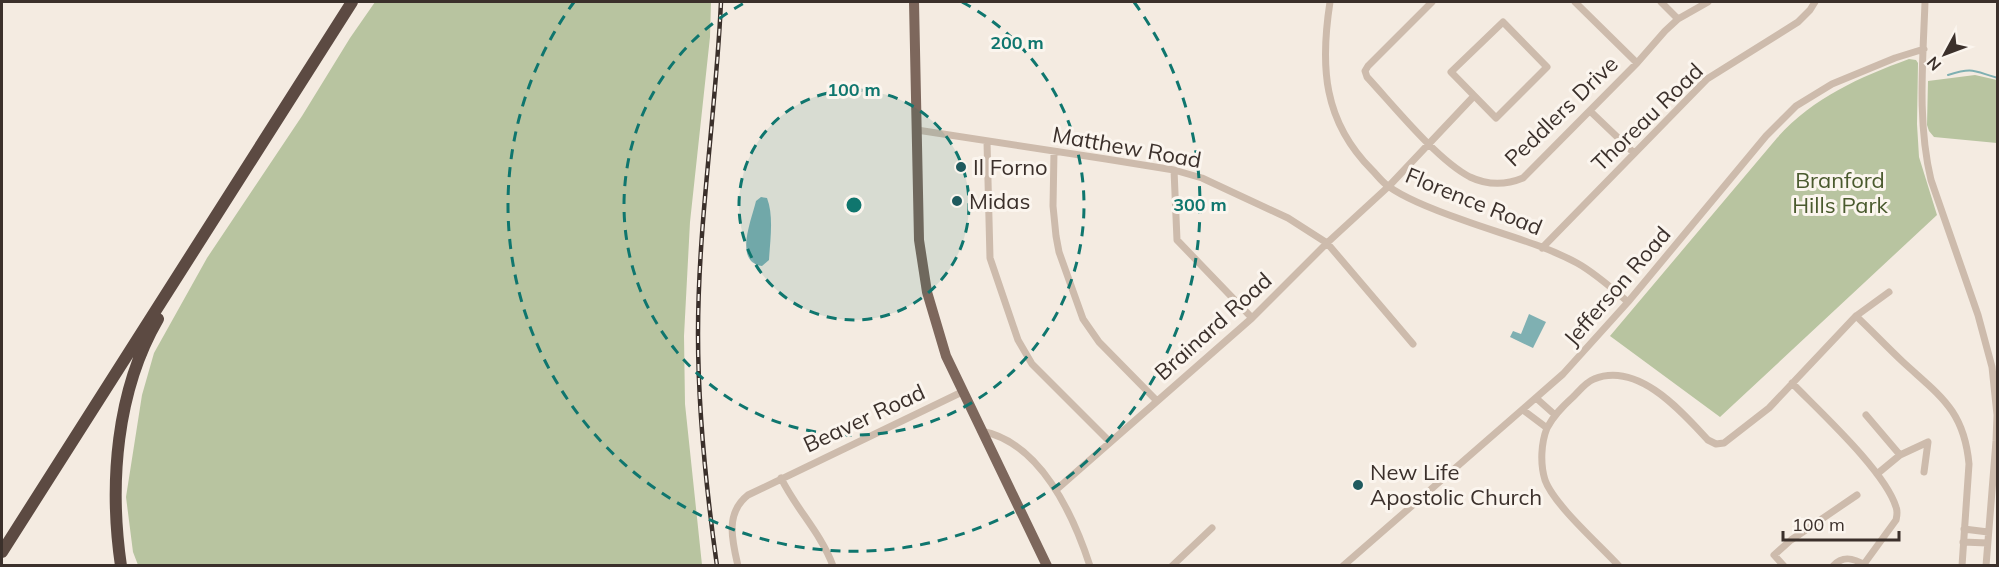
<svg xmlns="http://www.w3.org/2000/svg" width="1999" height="567" font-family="Mulish,sans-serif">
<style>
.green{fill:#b8c4a0}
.water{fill:#7fb0b2}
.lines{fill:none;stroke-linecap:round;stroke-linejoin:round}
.stream{stroke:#7fb0b2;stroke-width:2}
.minor{stroke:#cdbbac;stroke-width:7}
.primary{stroke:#7d675c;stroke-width:10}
.motorway{stroke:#5c4a42;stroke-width:12}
.rail-casing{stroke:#3b302b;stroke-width:4.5}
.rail{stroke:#fbf5ee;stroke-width:2;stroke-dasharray:7;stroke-linecap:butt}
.ring{fill:none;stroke:#0f766e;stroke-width:3;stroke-dasharray:10 8}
.poi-dot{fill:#1f5a5e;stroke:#fbf5ee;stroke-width:2}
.labels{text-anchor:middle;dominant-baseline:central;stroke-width:6;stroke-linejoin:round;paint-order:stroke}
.street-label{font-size:22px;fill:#3b302b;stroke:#fbf5ee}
.poi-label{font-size:22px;fill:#3b302b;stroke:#fbf5ee;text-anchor:start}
.park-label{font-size:22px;fill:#4a5a2e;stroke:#fbf5ee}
.centre{fill:#0f766e;stroke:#fbf5ee;stroke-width:3}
.ring-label{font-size:18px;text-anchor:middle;font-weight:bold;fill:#0f766e;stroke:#fbf5ee;stroke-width:6;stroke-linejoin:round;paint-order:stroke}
</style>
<rect width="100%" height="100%" fill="#f4ebe1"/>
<path class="green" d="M375,2H711L710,37L690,222L684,336L685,404L702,565H138L133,552L126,497L142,395L154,353L207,258L302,116L350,38Z
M1909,59L1916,60L1918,63L1917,124L1919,157L1937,215L1720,417L1610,336L1777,138C1812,98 1860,77 1909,59Z
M1975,75L1997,80V143L1934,137L1929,131L1927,125L1928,81Z"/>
<path class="water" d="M761,197L767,198C774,216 770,241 769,260L762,266C733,262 752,219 756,201Z
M1529,314L1546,322L1533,348L1510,337L1513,331L1521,334Z"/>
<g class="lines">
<path class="stream" d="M1948,75C1974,67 1973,71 1998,78"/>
<path class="minor" d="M1330,2C1320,66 1323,121 1372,170C1377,175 1382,182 1388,186C1407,200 1440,212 1463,220C1501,234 1542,244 1577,263C1595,273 1613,289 1628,302
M1432,2L1368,66L1365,71L1367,77C1393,105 1437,160 1470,177C1487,185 1506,185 1523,178L1637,63L1665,31L1678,19L1708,2
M1575,2L1637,63
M1661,2L1678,19
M1925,2C1923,61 1917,121 1931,180L1978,315L1992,367L1997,415L1996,441L1986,566
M1503,22L1547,67L1496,118L1451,72Z
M1590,111L1634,153
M917,130L1106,159L1174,170L1202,178L1288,218L1327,243L1413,344
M987,142L990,258L1018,340L1032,364L1110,442
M1054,152L1053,206L1056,236L1059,252L1083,319L1099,342L1157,401
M1174,170L1177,240L1252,318
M1542,248L1707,79L1798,22L1810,10L1815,2
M1856,316C1872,331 1887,347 1903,362C1940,396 1964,410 1969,464L1962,566
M1792,383C1819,411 1885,471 1896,507C1898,512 1897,515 1896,520L1864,564
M1536,398L1554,414
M1523,410L1547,428C1541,443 1540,464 1545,480C1554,505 1600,545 1619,566
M1866,415L1900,455
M1547,428C1554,415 1562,407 1573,397C1579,391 1586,382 1594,379C1638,361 1682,412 1708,440L1716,444L1724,443L1769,408L1856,316L1889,292
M981,431C1040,442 1073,514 1090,566
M1877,474L1900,455L1928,442L1924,472
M781,478C796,509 821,533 833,566
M1057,489L1252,318L1327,243L1389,186L1474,96
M1964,529L1988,532
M1963,542L1987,543
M738,566C732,540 725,513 748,495L962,392
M1172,566L1212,528
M1343,566L1563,374L1628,302L1766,136L1796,106L1832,84L1895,58L1924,49
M1784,566L1774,555L1791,540L1857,495
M1833,566C1843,555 1854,558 1866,566"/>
<path class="primary" d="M914,2L919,240L927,292L946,356L1047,566"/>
<path class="motorway" d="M2,552L352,2
M121,566C109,484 116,391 158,319"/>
<g class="rail-casing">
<path id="rail" d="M717,566C706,488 698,412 698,334C698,223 716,112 721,2"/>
</g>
<use href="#rail" class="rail"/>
</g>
<circle cx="854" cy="205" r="115" fill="#0f766e" fill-opacity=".12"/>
<g class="ring">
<circle cx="854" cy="205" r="115"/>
<path d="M962 2A230 230 0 1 1 746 2"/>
<path d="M1134 2A346 346 0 1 1 574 2"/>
</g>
<g class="poi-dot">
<circle cx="961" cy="167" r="6"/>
<circle cx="957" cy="201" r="6"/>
<circle cx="1358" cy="485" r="6"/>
</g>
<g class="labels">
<g class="street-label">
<text transform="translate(1561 111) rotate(-44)">Peddlers Drive</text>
<text transform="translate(1647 117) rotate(-44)">Thoreau Road</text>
<text transform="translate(1127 147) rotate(10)">Matthew Road</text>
<text transform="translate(1474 201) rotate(22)">Florence Road</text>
<text transform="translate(1617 286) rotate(-49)">Jefferson Road</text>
<text transform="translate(1213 326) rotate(-42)">Brainard Road</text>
<text transform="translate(864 418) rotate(-25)">Beaver Road</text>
</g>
<g class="poi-label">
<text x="973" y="167">Il Forno</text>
<text x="969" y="201">Midas</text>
<text x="1370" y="472">New Life<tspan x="1370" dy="25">Apostolic Church</tspan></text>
</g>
<g class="park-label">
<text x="1840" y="180">Branford<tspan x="1840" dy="25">Hills Park</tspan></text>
</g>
</g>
<circle cx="854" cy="205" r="9" class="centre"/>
<g class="ring-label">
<text x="1017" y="49">200 m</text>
<text x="854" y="96">100 m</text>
<text x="1200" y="211">300 m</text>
</g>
<rect width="1999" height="567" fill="none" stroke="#3b302b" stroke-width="6"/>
<g transform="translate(1945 54) rotate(229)" stroke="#fbf5ee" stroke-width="4.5" paint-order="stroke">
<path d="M0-4.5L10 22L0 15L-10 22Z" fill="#3b302b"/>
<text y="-9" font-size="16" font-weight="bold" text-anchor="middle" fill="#3b302b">N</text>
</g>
<path d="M1783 531v9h116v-9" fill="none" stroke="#3b302b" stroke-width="3"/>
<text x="1792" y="531" font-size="18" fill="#3b302b" stroke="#fbf5ee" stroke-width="4.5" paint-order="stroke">100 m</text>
</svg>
